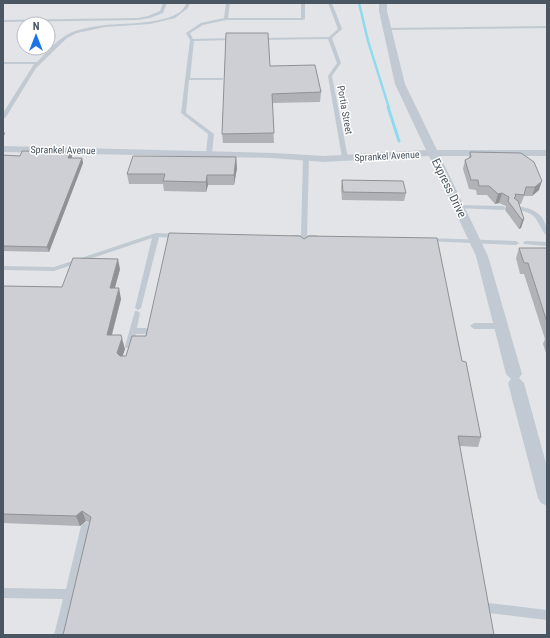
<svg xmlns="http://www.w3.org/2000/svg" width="550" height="638" font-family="'Roboto Condensed',sans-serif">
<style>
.airport{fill:#e2e4e7;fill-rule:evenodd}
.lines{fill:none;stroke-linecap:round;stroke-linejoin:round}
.stream-far1{stroke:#90daee;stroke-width:2.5}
.stream{stroke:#90daee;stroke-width:3}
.lane{fill:#c1cad2;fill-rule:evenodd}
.street{fill:#c1cad2;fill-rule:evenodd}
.wall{fill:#b0b2b7}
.shaded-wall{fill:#909195}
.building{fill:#cdcfd5;stroke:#909195}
.labels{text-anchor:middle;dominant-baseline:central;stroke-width:3;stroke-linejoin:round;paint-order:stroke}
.far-street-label{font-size:10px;fill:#4a5661;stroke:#fff}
.street-label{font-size:12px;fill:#4a5661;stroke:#fff}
</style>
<rect width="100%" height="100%" fill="#f5f3f3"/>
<path class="airport" d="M3,3H547V635H3ZM24,24H48V48H24Z"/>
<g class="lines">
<path class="stream-far1" d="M359,3L368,41L389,108"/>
<path class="stream" d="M388,107L399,141"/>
<path class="lane" d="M163,3H167L163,13L150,18L138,20L3,22V20L138,18L148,16L160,11Z
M186,3H190L188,8L175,18L150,24L105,27L77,33L67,38L36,68L6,117L3,119V113L34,64H3V62H37C48,51 60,36 75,31C85,28 96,26 106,25C124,23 181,25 186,3Z
M226,3H230L228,18H301V3H305V19L303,20H226L203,25L190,33L193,39L234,38L236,39L234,40L194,41L190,78H222L224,79L222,80H189L186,113L214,134L212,154L209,156L206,154L208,134L181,113L190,40L186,33L201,23L224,18Z
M328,3H332L342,29L332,38L341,63L332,76L348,158L345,160L342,158L328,76L337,63L328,39L261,40L259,39L261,38L329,37L338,29Z
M547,26V28L387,30L385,29L387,28Z
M306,156L309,158L307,235H316L319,237L316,239H307V242L304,244L301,242V239H292L289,237L292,235H301L303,158Z
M458,205L503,206L506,208L503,210L456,208V206Z
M516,206C534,208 547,215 547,235L545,234C533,215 537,214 514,209L513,208Z
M156,233L178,234L181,236L178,238L159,237L141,308L138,310L135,308L152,238L54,271L3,270V266L54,267Z
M428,238L516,241L519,243L516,245L426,241L425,240Z
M526,241L547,242V246L524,244L523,243L524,242Z
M135,311H137L140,313L137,328H146L150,331L146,334H136L132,348H126L125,346Z
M474,323H501L505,326L501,329H474L470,326Z
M86,522L89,523L91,526L64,635H54L63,599L3,598V588L66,589L81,526L83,523Z
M488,603L547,610V620L488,613L485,611L483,608L485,605Z"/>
<path class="street" d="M379,3H387V11L405,84L437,150H547V156H440L488,256L522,374L519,378L524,383L547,467V506L541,503L538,498L508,383L511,379L506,374L476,256L429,156L324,162L271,158L3,152V146L275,153L324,156L426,150L395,84L379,11Z"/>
</g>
<path class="wall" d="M270,66L321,92L320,102L272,103L274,143H223L222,134Z
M71,152L72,157L71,158H82L83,163L49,252L3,251V155L20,156Z
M470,152L521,153L539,190L532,196H524L521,204H519L524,219L521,228L519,229L505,210L506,206L499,203L495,204L487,195H477L476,190L469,189L463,169L465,160L469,158Z
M236,157L237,168L234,185H208L206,192L164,191L163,184H129L127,174Z
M342,180L406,193L404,201L342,200L341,188Z
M304,239L462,361L481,437L478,447L460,446L90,523L86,521L80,526L3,523V286L62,287L120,269L115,288L121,299L112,335L125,349L122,356H126L146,336Z
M519,248H547V356L543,344L545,339L524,274H520L516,258Z"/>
<path class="shaded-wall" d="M3,129L5,134L3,137Z
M71,152L72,157L69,163L68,158Z
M236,157L237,168L234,185V175Z
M82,158L83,163L49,252L47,247Z
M207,175L208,185L206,192V182Z
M542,181L539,190L532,196L535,187Z
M502,193L499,203L495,204L498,194Z
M524,219L521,228L519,229L522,220Z
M118,259L120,269L112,298L110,288Z
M119,288L121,299L109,345L107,335Z
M122,338L125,349L120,364L117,353Z
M82,511L86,521L80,526L76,516Z"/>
<path class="building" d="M226,33H268L270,66L315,65L321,92L272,94L274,133L222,134Z
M22,151L71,152L68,158H82L47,247L3,246V155L20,156Z
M470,152L521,153L534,162L542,181L535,187H526L524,195L515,194L516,196L514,198L518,201L524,219L522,220L508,201L509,197L502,193L498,194L489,186H479L478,180H471L465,160L471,157Z
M133,156L236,157L234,175H207L206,182L163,181L165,174H127Z
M342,180L403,181L406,193L343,192Z
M169,233L300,236L304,239L309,236L437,238L462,361L466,362L481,437L458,436L494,635H63L91,517L82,511L76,516L3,514V286L62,287L73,258L118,259L110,288H119L107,335H121L122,338L117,353L120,356H126L132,336H146Z
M519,248H547V322L528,263H524Z"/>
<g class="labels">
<g class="far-street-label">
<text transform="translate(345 110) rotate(80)">Portia Street</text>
<text transform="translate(63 150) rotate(1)">Sprankel Avenue</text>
<text transform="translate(387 156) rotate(-3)">Sprankel Avenue</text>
</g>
<g class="street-label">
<text transform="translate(449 188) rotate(64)">Express Drive</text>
</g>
</g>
<rect width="550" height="638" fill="none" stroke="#4a5661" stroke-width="8"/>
<g transform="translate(36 36)"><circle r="19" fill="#ffffff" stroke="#b7bbc0"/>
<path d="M0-3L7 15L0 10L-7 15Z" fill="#1a73e8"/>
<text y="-6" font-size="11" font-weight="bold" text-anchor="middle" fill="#4a5661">N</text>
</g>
</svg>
